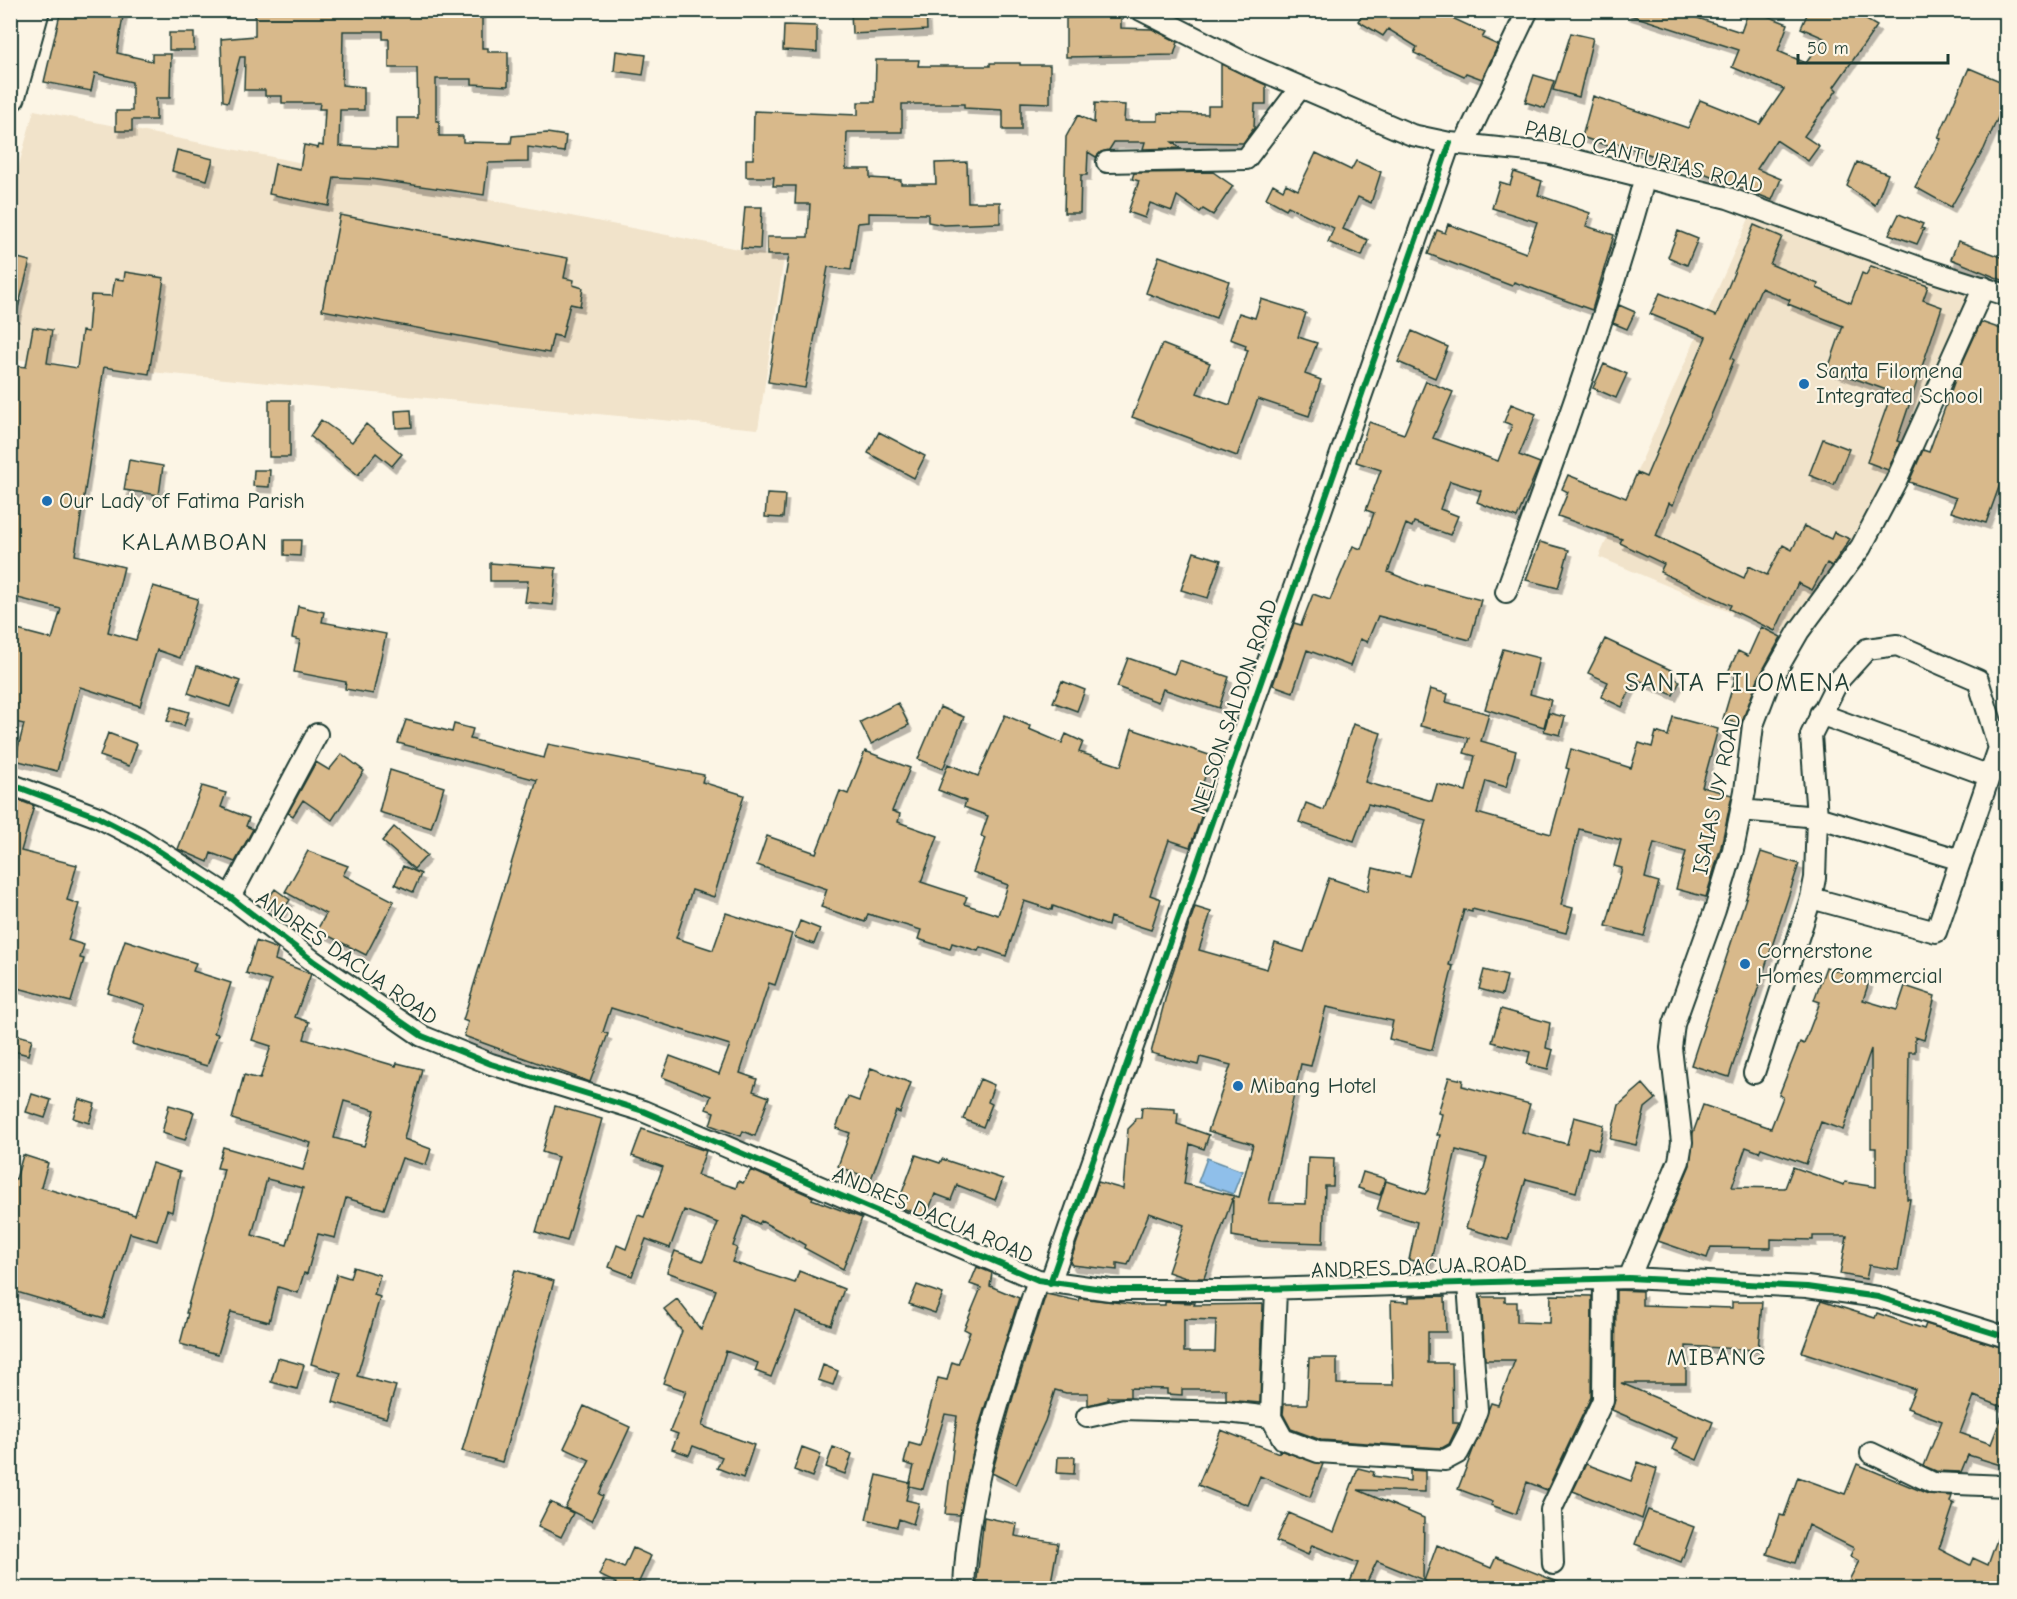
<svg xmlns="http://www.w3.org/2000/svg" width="2017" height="1599" font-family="'Comic Neue',sans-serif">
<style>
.built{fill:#f1e3ca}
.water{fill:#8fbfea;stroke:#628ba1;stroke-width:1.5}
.building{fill:#d8b98b;stroke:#1f3d34;stroke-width:1.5;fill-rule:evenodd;filter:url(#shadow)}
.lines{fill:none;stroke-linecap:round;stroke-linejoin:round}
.street-casing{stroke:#1f3d34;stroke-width:24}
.primary-casing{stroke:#1f3d34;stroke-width:34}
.street{stroke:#fcf5e5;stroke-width:20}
.primary{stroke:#fcf5e5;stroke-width:30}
.cycleway-casing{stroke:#fcf5e5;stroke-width:10}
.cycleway{stroke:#00873e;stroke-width:6}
.poi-dot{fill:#1f6fb2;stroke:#fcf5e5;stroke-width:2}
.labels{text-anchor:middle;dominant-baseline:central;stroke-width:4.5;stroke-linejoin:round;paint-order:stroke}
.street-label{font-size:22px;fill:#1f3d34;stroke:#fcf5e5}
.poi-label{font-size:22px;fill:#1f3d34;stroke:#fcf5e5;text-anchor:start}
.neighbourhood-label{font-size:24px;letter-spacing:1.5px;fill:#1f3d34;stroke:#fcf5e5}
.quarter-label{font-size:26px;letter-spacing:1.5px;fill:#1f3d34;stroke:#fcf5e5}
</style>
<defs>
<filter id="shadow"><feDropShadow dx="3.5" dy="6" stdDeviation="0" flood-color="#0004"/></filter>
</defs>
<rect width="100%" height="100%" fill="#fcf5e5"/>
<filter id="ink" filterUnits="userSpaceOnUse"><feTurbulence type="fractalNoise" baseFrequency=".0167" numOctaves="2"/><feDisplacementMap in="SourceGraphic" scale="12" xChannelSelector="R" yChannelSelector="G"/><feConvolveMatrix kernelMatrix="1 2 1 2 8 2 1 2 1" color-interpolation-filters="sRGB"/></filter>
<g filter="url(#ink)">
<path class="built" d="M34,110L784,258L758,429L11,359L31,260L11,254V194Z
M1751,214L1973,294L1893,474L1841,564L1791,638L1599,557Z"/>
<path class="water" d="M1207,1158L1242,1171L1233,1194L1198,1182Z"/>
<path class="building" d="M61,10H124L117,53L152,61V54H171L170,98H156V120H132V131H116V111H132V82L95,73L91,91L44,82Z
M255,10H342V14L383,15V11L482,10V48H488V52H508V86L472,84V79H436V121H439V136H463V142L511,143L512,136L547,133L566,136L564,152L528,147V162L488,163L484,195L371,179L334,177L329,206L269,194L275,164L300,169L304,145L318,148L319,145L323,146L325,109H319L320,103H282V96H265V90H244L245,57H240L228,102L223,101L221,39L255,36ZM343,31H383V39H389V68H417L418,118H397V149L339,146L340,110H364V87L342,85Z
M851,10H926L927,30L852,34Z
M1365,10H1435L1485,33L1482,38L1498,45L1482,79L1466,73L1464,76L1414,53L1417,47L1388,29L1383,36L1358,21Z
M1627,10H1673L1741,32L1749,10H1752L1788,24L1778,51L1806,63L1824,38L1801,28L1809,10H1849L1877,26L1834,87L1837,90L1804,136L1819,146L1808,161L1776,140L1757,169L1781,179L1772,200L1658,155L1657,157L1613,142L1611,147L1582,137L1593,96L1688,128L1700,100L1760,124L1784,89L1732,67L1739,50L1627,14Z
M1121,17V28L1152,29L1178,42L1174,55L1066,57V18Z
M784,25L817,26V52L783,50Z
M169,33H194V50H169Z
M1571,33L1593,38L1579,97L1553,90Z
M616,51L646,55L643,75L614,71Z
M876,60H919L918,66H990V63H1020V65H1050V103L1021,102V130H1003V110L964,108V104H902V132H847L846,169H870V178L901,180V184H936L935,163L967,162L968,202H1000V223L944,225L928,222V214L869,213V222L858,223L851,270L828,267L805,388L768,382L789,255H767V237H808L810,204H795L796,186H773L774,177H746V159H753L754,111L858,115V102H875Z
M1221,64L1266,85V104H1255L1254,128L1243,143L1172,142L1180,148L1143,149L1145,142H1114L1109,150L1101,152L1096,157L1088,152L1087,175H1081L1080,213H1064L1066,137L1078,115L1094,123L1095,103L1125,105L1124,121H1158V113L1208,114V106H1221Z
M1969,68L2007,84V97L1984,149L1951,207L1915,187L1941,139L1938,138Z
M1534,75L1554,81L1545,108L1525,102Z
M177,150L213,159L207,180L172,171Z
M1316,153L1351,170L1356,161L1381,172L1371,203L1358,197L1343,229L1368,240L1362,256L1328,242L1334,228L1288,206L1286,209L1266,198L1273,184L1283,190L1286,184L1298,190Z
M1857,162L1888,174L1875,205L1847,186Z
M1213,172L1233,186L1213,215L1203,209L1200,212L1177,196L1172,211L1150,203L1145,218L1128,212L1139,181L1132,179L1134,173Z
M1514,172L1542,181L1538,195L1590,213L1586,226L1614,235L1592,310L1514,282L1512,286L1428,254L1437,230L1445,233L1448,224L1526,253L1537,222L1492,208L1500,182L1510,185Z
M745,207H762L760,249L741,248Z
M1899,214L1923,224L1921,228L1924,229L1917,244L1889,234Z
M340,215L568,258L564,278L574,280L573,285L583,288L580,306L570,304L562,337L553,335L549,353L322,310Z
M1754,225L1782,237L1770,264L1818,284L1817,288L1851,303L1862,273L1866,275L1871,266L1928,286L1923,300L1942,307L1897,441L1900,442L1888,470L1867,462L1892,392L1828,369L1843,326L1788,304L1790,300L1761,288L1731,358L1734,360L1710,418L1701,434L1673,505L1669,503L1656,536L1744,578L1749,566L1767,575L1783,545L1792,550L1804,526L1831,539L1834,532L1850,539L1832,566L1827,563L1812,590L1798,583L1775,631L1729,609L1731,605L1660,572L1664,564L1620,543L1622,539L1558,516L1568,492L1562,489L1568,475L1626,498L1637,473L1646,477L1706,337L1650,314L1660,293L1716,316Z
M1678,231L1698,239L1687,265L1668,257Z
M1958,241L2007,259V282L1951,259Z
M10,256L30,261L16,316H10Z
M1159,256L1229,281L1216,318L1146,293Z
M125,272L164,278L149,374L104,367L75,555L124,567L108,632L136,640L153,586L198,599L180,658L157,650L140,706L80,687L57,771L15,760L24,724L10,721V628L52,639L61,609L10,596V365L26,367L33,327L52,330L47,363L77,368L82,331L88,332L91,295L112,296L115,279L124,280Z
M1261,299L1306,313L1298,337L1317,343L1305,374L1321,380L1309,416L1258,399L1237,456L1132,417L1162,344L1210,363L1197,393L1230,405L1248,350L1245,349L1246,345L1230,339L1239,313L1255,318Z
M1619,305L1635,312L1627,329L1613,323Z
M1981,322L2007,331V392L2000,410L2007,412V465L1986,523L1951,512L1956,498L1909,482L1923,450L1929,452L1956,377Z
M1412,331L1448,347L1435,378L1398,362Z
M1604,364L1627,374L1616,398L1593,388Z
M1426,381L1453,392L1433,438L1498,461L1512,425L1504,422L1511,404L1536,414L1519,455L1540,463L1517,518L1477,502L1481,491L1450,481L1440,509L1458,516L1450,535L1414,522L1412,527L1406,524L1388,572L1425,587V585L1481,600L1470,640L1378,616L1367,642L1360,639L1350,666L1307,650L1293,692L1273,685L1294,623L1301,625L1313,594L1330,600L1353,546L1361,549L1374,513L1366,510L1381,470L1356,462L1369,422L1404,434Z
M269,400H290V457H269Z
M411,410L412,427L396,428L395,411Z
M321,420L352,442L366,424L402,454L392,466L376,453L358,475L310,436Z
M879,432L925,456L914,478L868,453Z
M1823,439L1849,449L1834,485L1809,475Z
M129,460L163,466L159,495L124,490Z
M254,470H270L269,487L253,486Z
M767,494L785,495L783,518L765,517Z
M284,540H301L300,556L284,555Z
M1540,542L1569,550L1558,588L1526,580Z
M1194,552L1221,560L1208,598L1181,590Z
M490,563L556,568L553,605L525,602L528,581H490Z
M298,606L324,612L322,622L386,634L373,694L345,689L346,682L294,672L300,640L292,638Z
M1761,627L1781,637L1758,679L1741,724L1723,719L1736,675L1728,672L1738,651L1748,656Z
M1605,639L1673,671L1671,677L1680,681L1673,695L1636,679L1622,707L1601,697L1608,682L1588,673Z
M1503,649L1539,658L1530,694L1551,700L1544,727L1485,709Z
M1128,658L1174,674L1179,660L1229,677L1219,708L1163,689L1158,702L1117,687Z
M197,666L240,681L230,707L188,693Z
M1062,681L1085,690L1077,711L1053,702Z
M1430,689L1448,694L1446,702L1489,714L1481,741L1516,751L1506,787L1486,781L1477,813L1551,834L1569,769L1566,768L1571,749L1631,768L1639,743L1652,747L1656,732L1668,736L1673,717L1718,729L1702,787L1732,795L1721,847L1706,897L1676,889L1686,852L1654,843L1645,878L1659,882L1644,936L1606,926L1622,868L1614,866L1621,840L1579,829L1561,905L1573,908L1566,933L1472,909V912L1464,910L1449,965L1453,966L1432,1050L1389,1039L1393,1021L1326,1007L1311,1066L1301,1064L1269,1203L1306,1204L1308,1157L1334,1158L1333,1186H1325L1323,1243L1261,1241L1232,1236L1233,1197L1204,1278H1186L1168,1272L1184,1225L1149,1213L1128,1265L1117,1263V1270L1072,1265L1070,1262L1098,1182L1123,1189L1128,1129L1134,1123L1135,1118H1141L1142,1107L1175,1109V1113H1178L1177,1124L1209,1135L1204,1149L1190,1144L1184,1184L1239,1197L1253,1144L1208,1131L1231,1065L1200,1057L1198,1065L1151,1053L1171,977L1195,907L1211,912L1199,950L1267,969L1275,943L1304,952L1329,878L1368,891L1373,868L1410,877L1426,820L1368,804L1354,841L1299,822L1306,803L1324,810L1353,724L1381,733L1365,782L1432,801L1437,784L1466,791L1475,756L1464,753L1469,738L1420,726Z
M898,703L909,725L871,744L860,722Z
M172,707L189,712L184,726L167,721Z
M940,707L964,717L943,769L918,759Z
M1549,713L1565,717L1560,735L1544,731Z
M1005,715L1030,726L1029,729L1062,743L1066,734L1083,742L1079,752L1121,766L1132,729L1212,756L1195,806L1204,809L1190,847L1169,840L1150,895L1161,899L1151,930L1110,917L1108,926L1053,906L1052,910L1024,901L1006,956L980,947L978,951L952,943L950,949L918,939L921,930L868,914L865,922L821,907L827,889L757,865L767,836L816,853L840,791L848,794L865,751L910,768L892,811L900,814L898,822L938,836L921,882L967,897L964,904L998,915L1008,885L973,872L985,838L981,836L988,816L964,807L966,801L938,790L948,764L978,776Z
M406,720L452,732L454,724L473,729L470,739L544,758L548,744L704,775L702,782L744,795L714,897L692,890L676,938L713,950L726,913L792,934L775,985L769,983L740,1073L757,1079L753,1091L769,1097L755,1136L743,1131L741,1136L710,1125L714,1112L706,1109L711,1096L662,1077L670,1056L719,1074L730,1045L611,1008L603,1032L608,1034L590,1082L464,1036L468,1022L463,1020L537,780L398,743Z
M108,733L137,744L129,766L100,756Z
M342,754L364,771L332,820L303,800L293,816L288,813L316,762L329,770Z
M390,770L444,787L431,828L379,812Z
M202,786L226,793L221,807L249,818L246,826L253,829L235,862L211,853L208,862L178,849Z
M10,797L34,806L21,851L77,865L67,900L79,904L68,940L84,945L80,958L84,959L71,1002L10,986Z
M394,827L427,855L414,869L382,841Z
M308,851L348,866L343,875L394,901L366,955L317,930L326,914L285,892Z
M1761,852L1799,864L1729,1077L1691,1065Z
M403,866L421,874L413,892L395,884Z
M275,889L290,900L280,914L265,903Z
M800,921L820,929L814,944L794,937Z
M125,940L196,963L193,971L231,983L214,1033L218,1034L207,1066L132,1044L145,1005L108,993Z
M256,941L278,949L275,960L311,974L295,1017L309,1022L304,1039L396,1066L397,1063L422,1069L404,1139L431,1149L426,1165L402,1158L384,1209L346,1198L335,1238L318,1234L307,1274L304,1273L298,1293L278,1287L269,1322L231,1312L218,1354L180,1344L188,1313H186L214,1212L224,1169L217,1168L223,1147L303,1170L311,1143L232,1119L244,1075L260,1079L271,1046L252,1040L271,981L246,973ZM344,1101L375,1110L364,1146L334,1138ZM267,1179L303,1188L287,1245L252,1235Z
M1826,967L1869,982L1863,1000L1897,1010L1905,986L1935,996L1924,1040L1915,1037V1052H1909L1907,1199H1910L1898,1270L1869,1265L1866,1279L1840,1274L1847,1236H1813V1240L1771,1239V1248L1711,1247L1707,1258L1658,1241L1690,1165L1693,1133L1703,1105L1771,1128L1783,1097L1779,1095L1800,1042L1804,1044L1820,1002L1814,1000ZM1871,1049V1148H1876V1187L1845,1182L1844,1185L1793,1167L1785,1188L1732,1187L1746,1147L1759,1152L1761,1148L1806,1164L1821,1122L1843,1130Z
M1484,970L1507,976L1502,995L1479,989Z
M1501,1009L1550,1023L1546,1048L1553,1050L1548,1069L1527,1064L1530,1052L1492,1042Z
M14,1034L32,1039L28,1055L10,1050Z
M871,1068L911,1083L900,1113L896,1111L871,1179L838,1166L850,1133L836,1128L848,1097L859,1101Z
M1449,1077L1463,1080L1462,1086L1530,1104L1522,1132L1567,1144L1574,1117L1604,1125L1598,1150L1588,1147L1576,1192L1526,1179L1508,1240L1466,1228L1487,1158L1456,1150L1430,1264L1409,1260L1417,1222L1377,1210L1386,1181L1425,1194L1428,1190L1440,1135H1437L1442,1114L1438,1113Z
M980,1079L994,1085L988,1102L992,1104L983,1127L963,1119Z
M1643,1084L1656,1099L1645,1108L1636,1145L1610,1139L1619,1105Z
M32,1094L51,1100L45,1118L26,1112Z
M79,1099L95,1104L89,1123L73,1118Z
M169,1105L194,1112L185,1140L162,1133Z
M555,1106L602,1119L567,1241L536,1232L558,1157L542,1152Z
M642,1129L706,1151L697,1175L736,1188L738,1181L743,1183L751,1170L813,1197L812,1199L862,1218L843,1269L804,1248L805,1245L793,1238L761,1221L759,1224L744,1216L733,1246L737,1248L732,1262L795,1283L799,1271L844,1289L831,1325L796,1312L771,1377L755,1371L758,1363L726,1351L702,1426L754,1445L743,1478L717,1468L722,1457L693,1446L689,1455L672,1449L678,1434L670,1431L686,1391L663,1383L682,1331L664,1309L677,1299L701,1330L716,1290L667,1272L675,1251L703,1261L718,1223L684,1210L670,1248L646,1239L632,1276L609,1267L617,1245L626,1249L638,1215L644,1217L663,1167L632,1156Z
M23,1155L48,1163L41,1187L135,1215L152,1163L180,1172L172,1212L167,1210L157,1241L130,1233L104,1318L10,1290V1177L16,1179Z
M916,1155L940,1163L942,1159L1003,1179L995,1200L957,1185L951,1200L935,1194L926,1217L897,1206Z
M1363,1172L1386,1179L1380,1195L1358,1188Z
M353,1267L380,1275L374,1295L380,1297L357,1376L396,1386L386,1418L333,1402L341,1373L311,1364L337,1274L350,1278Z
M977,1267L992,1273L990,1286L1019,1298L978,1429L960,1515L945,1514L957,1416L945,1414L923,1489L909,1486L914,1466L904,1463L909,1443L920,1446L938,1378L947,1380L952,1362L958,1364L970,1332L964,1329L981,1288L970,1284Z
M515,1270L554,1281L502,1462L462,1451Z
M917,1285L943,1294L935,1313L909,1304Z
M1616,1290L1642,1291V1305L1732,1308V1302H1762L1758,1350L1686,1346V1383H1621L1713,1422L1697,1460L1672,1449L1677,1438L1612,1410L1615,1400Z
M1046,1294L1079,1301L1080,1298L1139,1305H1165V1302L1195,1303L1194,1305L1263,1304L1260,1403L1226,1400V1389H1182V1395L1167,1394V1389L1130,1388V1397H1108V1400L1088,1405V1393H1066L1055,1390L1045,1421L1016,1485L992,1473L1013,1397ZM1184,1319L1216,1320L1215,1352H1184Z
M1551,1295L1592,1296L1591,1397L1547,1490L1527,1482L1516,1514L1491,1505L1493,1502L1458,1489L1491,1403L1498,1405L1515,1360H1485L1481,1297H1505V1302H1517V1322L1550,1323Z
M1445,1296L1446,1332H1428V1363H1452L1453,1423H1459L1449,1444L1442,1448L1321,1440L1291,1429L1283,1414L1284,1404H1307L1309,1358H1337V1384L1393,1385L1391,1301L1409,1302V1297Z
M1821,1301L1875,1318L1877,1313L1924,1329L1926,1324L2007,1349V1467L1968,1455L1961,1472L1936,1471L1924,1466L1942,1421L1907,1408L1915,1389L1802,1352ZM1974,1396L2005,1408L1991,1444L1960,1433Z
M278,1358L304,1365L297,1389L271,1382Z
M823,1365L838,1371L833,1385L818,1380Z
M584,1406L630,1427L599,1494L603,1496L591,1521L565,1508L590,1460L564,1448Z
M1221,1430L1279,1453V1450L1323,1464L1310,1497L1260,1476L1248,1505L1198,1485Z
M802,1447L821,1454L812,1477L794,1470Z
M833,1447L852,1454L845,1474L826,1467Z
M1058,1457H1075L1074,1474L1057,1473Z
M1638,1462L1657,1469L1642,1519L1573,1491L1586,1464L1631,1481Z
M1857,1464L1928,1494L1952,1496L1950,1502L1954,1504L1939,1549L1970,1565L1973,1558L1988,1565L2004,1520H2007V1588H1845L1859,1561L1850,1556L1854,1548L1808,1525L1795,1563L1767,1554L1780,1515L1784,1516L1798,1477L1845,1494Z
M1358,1468L1374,1472L1373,1476L1410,1481V1470L1425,1471V1492L1358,1490L1424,1518L1423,1580L1377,1561L1364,1588L1350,1582L1358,1563L1312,1545L1308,1555L1276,1541L1289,1513L1334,1532Z
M877,1475L910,1483L906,1500L919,1503L913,1524L899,1519L897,1527L866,1519Z
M550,1502L573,1513L561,1537L538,1526Z
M1648,1510L1694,1527L1681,1562L1635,1544Z
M984,1517L1017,1524L1015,1536L1058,1543L1050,1588H976Z
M1437,1545L1491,1568L1496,1557L1573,1588H1441L1424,1581Z
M633,1548L651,1556L636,1588H613L616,1583L599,1575L606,1560L624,1568Z"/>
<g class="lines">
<g class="street-casing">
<path id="street" d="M1141,10L1247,64L1412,135L1450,143L1547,153L1728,198L1921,268L2006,295
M1464,144L1528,10
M1107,162L1246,159L1300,88
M1506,592C1556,455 1606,318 1645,177
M1820,714L1990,776
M10,784L98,817L139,838L230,897L313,961L422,1036L491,1064L643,1111L1038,1280L1110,1290H1228L1629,1278L1807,1287L1878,1297L2006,1337
M1741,810L1817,817L1961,860
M230,897L317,734
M1754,1073L1811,898L1815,878L1817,817L1811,735L1838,681L1867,649L1897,645L1978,680L1999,748L1936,932L1811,898
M1629,1278L1679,1161L1682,1142L1671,1048L1674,1024L1715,910L1733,850L1745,791L1753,725L1769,683L1799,631L1861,547L1896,481L1984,287
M1050,1283L1450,143
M1276,1289L1271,1417L1283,1439L1318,1452L1445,1460L1458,1453L1469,1432L1477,1410L1468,1284
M1087,1417L1123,1409L1227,1412L1271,1417
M1871,1453L1933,1483L2006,1486
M1553,1564L1551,1510L1603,1400L1604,1278
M964,1588C968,1481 1005,1381 1038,1280"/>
</g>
<g class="primary-casing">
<path id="primary" d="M10,96L34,10"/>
</g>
<use href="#street" class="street"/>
<use href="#primary" class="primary"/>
<g class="cycleway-casing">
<path id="cycleway" d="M10,784L98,817L139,838L230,897L313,961L422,1036L491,1064L643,1111L1038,1280L1110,1290H1228L1629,1278L1807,1287L1878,1297L2006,1337
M1050,1283L1450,143"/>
</g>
<use href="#cycleway" class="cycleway"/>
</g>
</g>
<g class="poi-dot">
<circle cx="1804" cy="384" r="6"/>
<circle cx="47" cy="501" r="6"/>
<circle cx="1745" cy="964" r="6"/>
<circle cx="1238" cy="1086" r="6"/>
</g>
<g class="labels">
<g class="street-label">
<text transform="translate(1644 157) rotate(14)">PABLO CANTURIAS ROAD</text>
<text transform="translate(1234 707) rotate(-71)">NELSON SALDON ROAD</text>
<text transform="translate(1717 794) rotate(-78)">ISAIAS UY ROAD</text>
<text transform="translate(347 958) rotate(35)">ANDRES DACUA ROAD</text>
<text transform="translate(933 1215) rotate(23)">ANDRES DACUA ROAD</text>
<text transform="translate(1419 1267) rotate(-2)">ANDRES DACUA ROAD</text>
</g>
<g class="poi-label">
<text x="1816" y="371">Santa Filomena<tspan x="1816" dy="25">Integrated School</tspan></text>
<text x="59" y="501">Our Lady of Fatima Parish</text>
<text x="1757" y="951">Cornerstone<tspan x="1757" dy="25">Homes Commercial</tspan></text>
<text x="1250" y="1086">Mibang Hotel</text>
</g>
<g class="neighbourhood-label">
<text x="195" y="542">KALAMBOAN</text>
<text x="1717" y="1357">MIBANG</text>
</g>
<g class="quarter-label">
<text x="1738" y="683">SANTA FILOMENA</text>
</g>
</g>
<rect width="2017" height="1599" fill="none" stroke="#fcf5e5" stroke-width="36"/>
<rect x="18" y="18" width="1981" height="1563" fill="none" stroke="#1f3d34" stroke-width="2" filter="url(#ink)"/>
<path d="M1798 54v9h150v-9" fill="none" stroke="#1f3d34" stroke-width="3"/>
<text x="1807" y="54" font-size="18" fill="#1f3d34" stroke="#fcf5e5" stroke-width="4.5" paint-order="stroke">50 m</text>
</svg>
